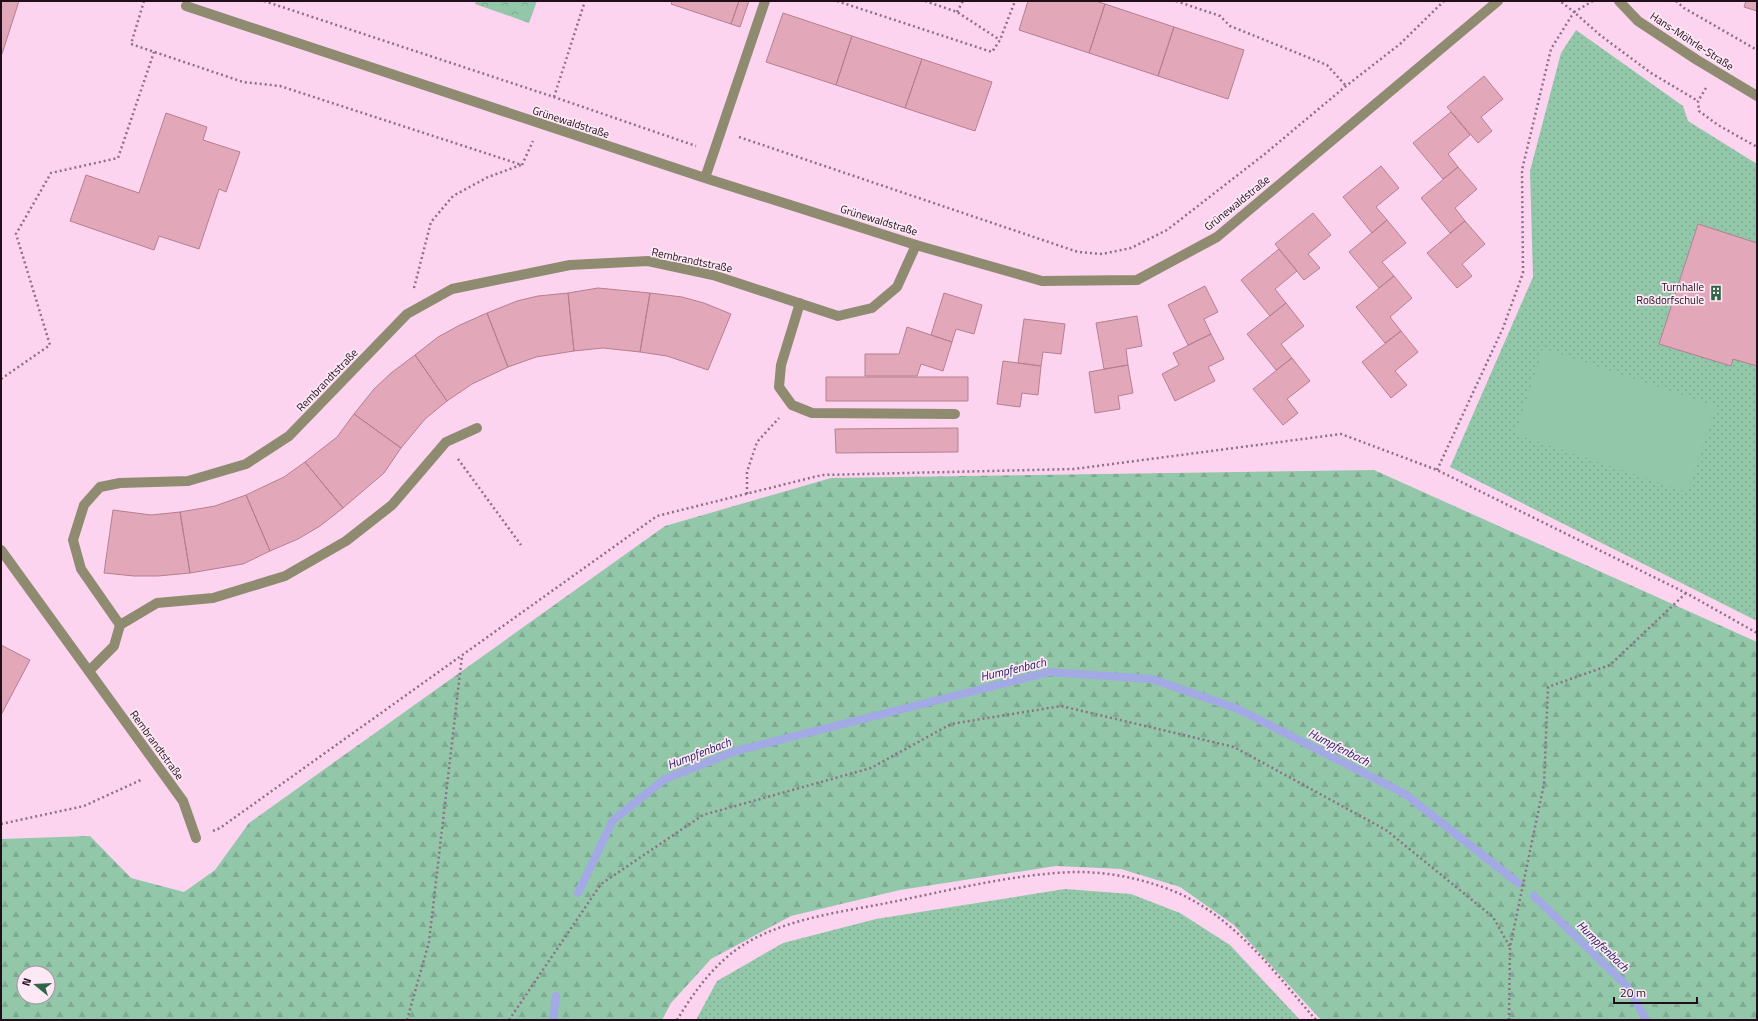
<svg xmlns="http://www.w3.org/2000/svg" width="1758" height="1021" font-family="'Titillium Web',sans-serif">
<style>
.grass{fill:url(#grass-dots)}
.forest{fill:url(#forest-firs);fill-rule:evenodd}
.park{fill:url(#park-crowns)}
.pitch{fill:#93c7a9}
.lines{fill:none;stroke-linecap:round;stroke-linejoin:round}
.stream{stroke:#a3a9e4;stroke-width:8}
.building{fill:#e2a8b9;stroke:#b67f90}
.path{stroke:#8d7084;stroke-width:2.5;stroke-dasharray:2 3;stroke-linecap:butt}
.service{stroke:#8f8b71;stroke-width:10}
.minor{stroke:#8f8b71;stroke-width:10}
.labels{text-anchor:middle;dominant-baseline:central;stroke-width:3.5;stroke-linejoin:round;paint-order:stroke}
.street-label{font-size:11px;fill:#200f1b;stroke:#fde8f5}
.poi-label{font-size:11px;fill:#200f1b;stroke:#fde8f5;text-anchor:end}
.water-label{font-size:12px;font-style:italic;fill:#211c5f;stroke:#fde8f5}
</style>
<defs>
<pattern id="grass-dots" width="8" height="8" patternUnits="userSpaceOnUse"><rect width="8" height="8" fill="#93c7a9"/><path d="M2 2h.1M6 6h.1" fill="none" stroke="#7eaa91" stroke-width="1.8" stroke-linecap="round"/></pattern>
<pattern id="forest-firs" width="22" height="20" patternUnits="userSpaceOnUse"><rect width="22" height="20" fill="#93c7a9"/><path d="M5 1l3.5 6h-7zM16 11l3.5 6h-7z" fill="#7eaa91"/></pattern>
<pattern id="park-crowns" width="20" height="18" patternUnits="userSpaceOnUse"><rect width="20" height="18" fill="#93c7a9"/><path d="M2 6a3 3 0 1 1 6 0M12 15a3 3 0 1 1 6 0" fill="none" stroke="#7eaa91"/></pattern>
</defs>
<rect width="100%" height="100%" fill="#fdd4ef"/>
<path class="grass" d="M1576,30L1683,106L1688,121L1757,164V621L1450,467L1533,277L1530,171L1561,53Z
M1065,889L1131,894L1180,913L1230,945L1300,1020H696L717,981L783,943L876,919Z"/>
<path class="forest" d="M1374,470L1757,642V1020H1321L1234,925L1180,887L1121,869L1056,866L900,890L791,916L711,959L671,1003L662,1020H1V839L90,836L131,878L184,892L215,870L249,823L665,526L831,478ZM24,973H48V997H24Z"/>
<path class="park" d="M476,1H537L529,23L475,4Z"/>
<path class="pitch" d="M1543,348L1716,406L1687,492L1515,434Z"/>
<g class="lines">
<path class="stream" d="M578,893L613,820L665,779L736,751L1049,672L1152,679L1238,709L1405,794L1518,883
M1534,896L1627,986L1646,1020
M553,1020L556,996"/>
</g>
<path class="building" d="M1,1H19L2,54L1,53Z
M672,1H739L731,24L671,4Z
M739,1H749L740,27L731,24Z
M1028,1H1096L1105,4L1089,53L1019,30Z
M1746,1H1757V11L1744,7Z
M1105,4L1174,27L1158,76L1089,53Z
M783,13L852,36L836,85L766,62Z
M1174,27L1244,50L1228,99L1158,76Z
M852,36L922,59L905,108L836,85Z
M922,59L992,82L975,131L905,108Z
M1484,76L1503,99L1481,117L1492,131L1478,143L1447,107Z
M1451,112L1470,135L1448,154L1458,167L1443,179L1413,143Z
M166,113L207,127L203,140L240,152L226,192L219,189L199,249L159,236L154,250L70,221L86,175L139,193Z
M1381,166L1399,188L1376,207L1387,220L1372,233L1343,197Z
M1458,167L1477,189L1455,208L1465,221L1450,233L1421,198Z
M1313,213L1331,235L1308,254L1320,268L1304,280L1275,244Z
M1387,220L1406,243L1382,262L1394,276L1379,288L1349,252Z
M1465,221L1485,244L1462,264L1472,276L1457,288L1427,253Z
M1698,224L1757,243V366L1733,359L1731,366L1659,344Z
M1279,249L1297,271L1275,289L1286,303L1270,316L1241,280Z
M1394,276L1412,298L1390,317L1401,331L1385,343L1356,307Z
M1205,286L1218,312L1204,319L1211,334L1188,345L1168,305Z
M598,288L650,293L640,352L603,348L574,351L568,293Z
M568,293L574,351L536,357L508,367L487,313L517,301L538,296Z
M650,293L682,297L704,303L731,314L708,370L667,356L640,352Z
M944,293L982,305L974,334L956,329L952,342L931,335Z
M1286,303L1304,326L1281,344L1292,358L1276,370L1247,334Z
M487,313L508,367L472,384L447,401L415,355L438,337L460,325Z
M1137,316L1142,346L1126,349L1128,365L1104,369L1096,323Z
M1024,319L1065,324L1061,354L1043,352L1041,366L1018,363Z
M907,327L952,342L943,371L921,364L917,376H865V354H899Z
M1401,331L1418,352L1395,371L1407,385L1391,398L1362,362Z
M1211,334L1224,359L1208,367L1215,381L1175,401L1162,374L1179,365L1173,353Z
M415,355L447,401L425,419L401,448L354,414L374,389L391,373Z
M1292,358L1310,381L1287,399L1298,413L1283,425L1253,389Z
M1003,361L1041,366L1038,395L1022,393L1020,407L997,404Z
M1128,365L1133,393L1118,396L1120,409L1095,413L1089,372Z
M826,377H968V401H826Z
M354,414L401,448L384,473L343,508L305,462L337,437Z
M958,428V452L836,453L835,429Z
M305,462L343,508L320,526L298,539L270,551L246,495L284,477Z
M246,495L270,551L243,564L190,573L180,512L215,506Z
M113,510L151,515L180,512L190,573L158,576H134L104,573Z
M1,645L30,660L1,715Z"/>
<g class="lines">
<path class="path" d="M144,1L131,44L243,82L280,86L522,165L533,141
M264,1L554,97L696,146
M837,1L992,52L1000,40L1015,1
M925,1L957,12L1000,40
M1176,1L1220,16L1230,26L1327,65L1346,86
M1593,1L1574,12L1600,35L1651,73L1698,101
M1676,1L1684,8L1757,50
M957,12L963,1
M1706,88L1698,101L1699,111L1718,125L1757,147
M554,97L585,1
M739,137L1078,252L1102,254L1131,248L1167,230L1266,153L1346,86L1400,44L1444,1
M414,288L431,222L453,196L488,177L521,165
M1,379L50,345L16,234L51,173L118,158L154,52
M458,459L521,545
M1437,470L1503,328L1523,273L1522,170L1551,49L1574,12L1560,1
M747,494V472L757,442L779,418
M1,824L84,806L143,779
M213,831L220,828L657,516L822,475L1074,469L1341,434L1437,470L1686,593L1757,633
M407,1020L429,942L462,656
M509,1020L601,884L703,815L871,768L951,724L1061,706L1234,747L1386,830L1493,917L1510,947
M677,1020C695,990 717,960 748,942C790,918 841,912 887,903C947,891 1017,873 1077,872C1108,872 1139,878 1168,889C1231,912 1273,971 1316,1020
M1509,1020L1510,947L1544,784L1548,687L1610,665L1686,593"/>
<path class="service" d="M800,303L781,365L779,387L792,405L812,413L955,414
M89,671L114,646L120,625L81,569L73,540L84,505L100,487L120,483L188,481L246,464L289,436L407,314L452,289L570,265L648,261L713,275L838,316L872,308L897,287L916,245"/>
<path class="minor" d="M1619,1L1638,21L1697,60L1757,96
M186,6L705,178L916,245L1042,281L1137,280L1217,237L1498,1
M705,178L765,1
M1,550L183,801L196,838
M120,625L157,603L213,598L285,576L346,541L392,505L446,442L477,428"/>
</g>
<defs>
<g id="building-bare" transform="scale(1.2)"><path d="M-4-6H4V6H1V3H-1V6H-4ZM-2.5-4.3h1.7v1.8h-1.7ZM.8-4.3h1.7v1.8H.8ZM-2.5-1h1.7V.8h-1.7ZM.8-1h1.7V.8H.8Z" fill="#31654a" stroke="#fde8f5" stroke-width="2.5" paint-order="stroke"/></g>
</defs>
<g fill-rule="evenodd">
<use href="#building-bare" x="1716" y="293"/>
</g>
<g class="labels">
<g class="street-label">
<text transform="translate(1692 41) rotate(33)">Hans-Möhrle-Straße</text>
<text transform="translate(571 122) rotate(18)">Grünewaldstraße</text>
<text transform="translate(1237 203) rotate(-39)">Grünewaldstraße</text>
<text transform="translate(879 220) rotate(17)">Grünewaldstraße</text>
<text transform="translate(692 260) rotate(12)">Rembrandtstraße</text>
<text transform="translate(327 380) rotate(-46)">Rembrandtstraße</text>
<text transform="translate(157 745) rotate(54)">Rembrandtstraße</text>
</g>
<g class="poi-label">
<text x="1704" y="287">Turnhalle<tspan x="1704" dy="13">Roßdorfschule</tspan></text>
</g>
<g class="water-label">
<text transform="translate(1013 669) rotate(-13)">Humpfenbach</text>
<text transform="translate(1339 747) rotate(27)">Humpfenbach</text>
<text transform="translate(699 753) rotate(-21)">Humpfenbach</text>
<text transform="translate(1603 946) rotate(44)">Humpfenbach</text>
</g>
</g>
<rect width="1758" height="1021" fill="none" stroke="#200f1b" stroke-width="4"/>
<g transform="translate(36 985) rotate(288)"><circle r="19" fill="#fde8f5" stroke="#a5919e"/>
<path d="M0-3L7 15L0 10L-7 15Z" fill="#31654a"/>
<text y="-6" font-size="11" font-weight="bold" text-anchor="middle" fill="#200f1b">N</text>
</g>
<path d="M1614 997v6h83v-6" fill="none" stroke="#200f1b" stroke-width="2"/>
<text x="1620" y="997" font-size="12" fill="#200f1b" stroke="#fde8f5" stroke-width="3" paint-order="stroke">20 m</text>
</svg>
